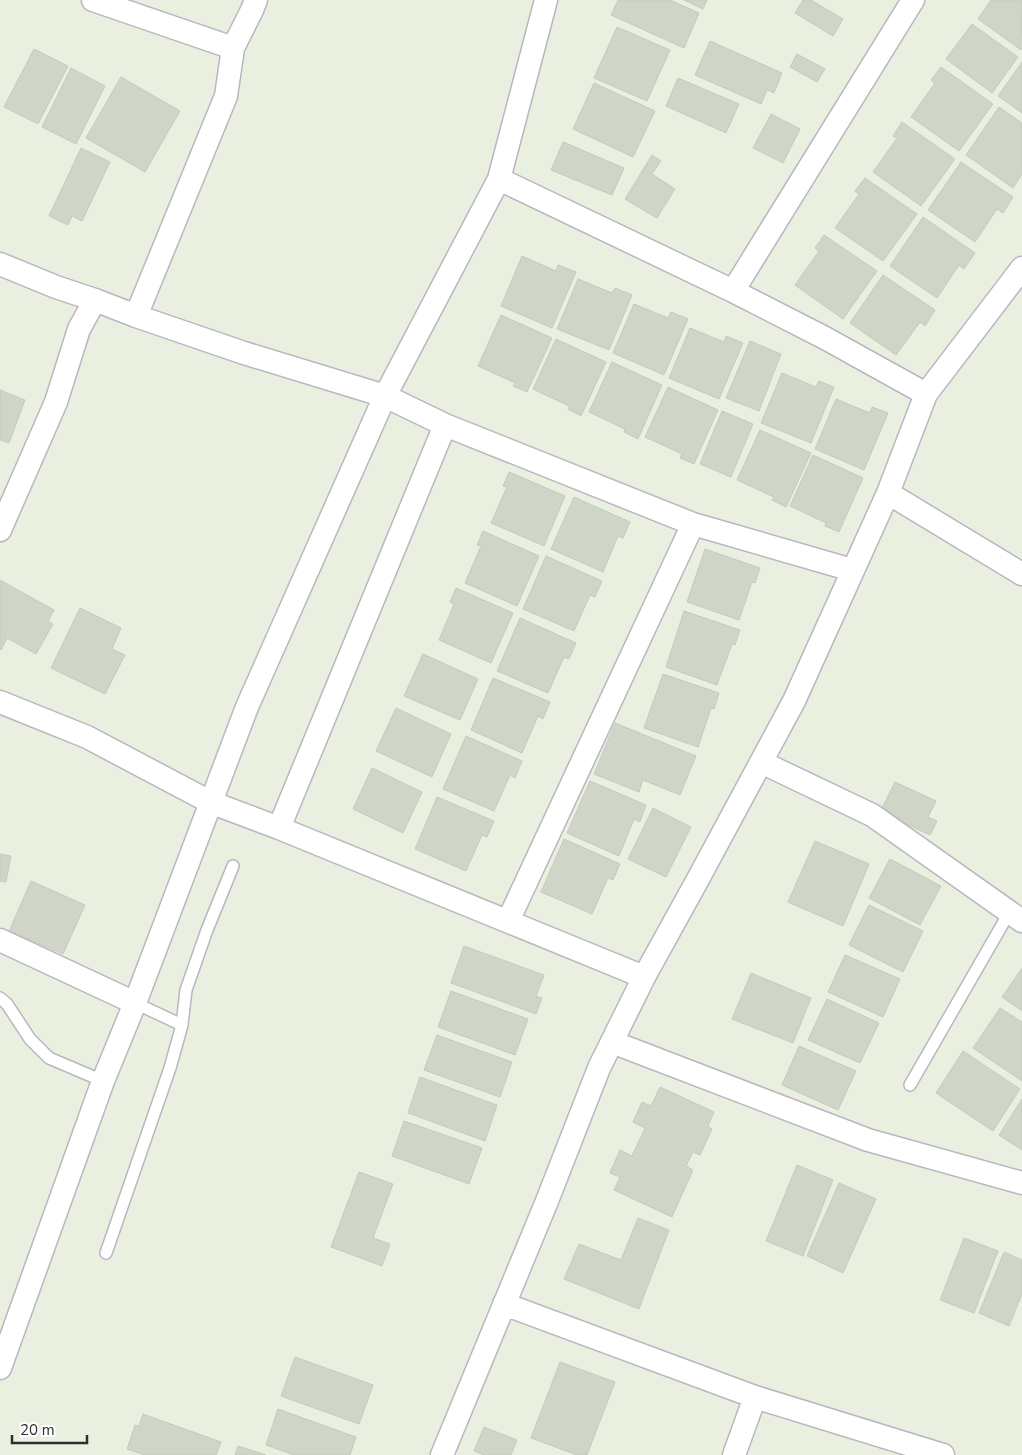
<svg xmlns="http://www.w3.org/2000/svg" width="1022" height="1455" font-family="'Nunito Sans',sans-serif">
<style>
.building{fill:#cfd6c8;stroke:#c3ccb9}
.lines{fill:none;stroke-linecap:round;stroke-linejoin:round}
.service-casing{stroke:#bdb4c2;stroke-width:14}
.minor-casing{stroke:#bdb4c2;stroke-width:25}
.service{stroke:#fff;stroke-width:11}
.minor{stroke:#fff;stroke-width:22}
</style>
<rect width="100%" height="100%" fill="#e9f0e0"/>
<path class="building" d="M618,0H670L699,13L684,48L611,15Z
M684,0H707L703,9Z
M803,0H811L843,19L833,36L795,13Z
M991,0H1022L1021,50L978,19Z
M972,24L1018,57L992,93L946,59Z
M617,27L670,50L647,101L594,78Z
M710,41L782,73L774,93L767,90L761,104L695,75Z
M34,49L68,66L38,124L4,107Z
M797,54L825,69L817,82L790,67Z
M1022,62V113L998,96Z
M941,67L993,104L959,151L911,117L935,83L931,80Z
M71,68L105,86L76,144L42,127Z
M121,77L180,111L145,172L86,138Z
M678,78L739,104L726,133L666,106Z
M594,83L655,111L633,157L573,129Z
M999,107L1022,123V174L1013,188L966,155Z
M771,114L800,129L783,163L753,148Z
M902,122L955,159L921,206L873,172L897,138L893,136Z
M563,142L624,168L612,195L551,170Z
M81,148L110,162L82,221L72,216L68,225L49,216Z
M652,155L661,161L652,174L675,189L657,218L625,199Z
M961,162L1013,197L1003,213L997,209L975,242L928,210Z
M865,178L917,214L883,261L835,228L859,194L855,191Z
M923,217L975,253L964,269L959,265L937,298L890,266Z
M824,235L877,271L843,319L795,285L819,251L815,248Z
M522,256L556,271L558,265L576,272L552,328L501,306Z
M883,275L935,310L925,326L920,322L896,355L850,323Z
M578,279L612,293L615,288L632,295L609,350L557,329Z
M634,304L668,318L671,312L688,319L664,375L613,353Z
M501,315L552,338L527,392L513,386L515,383L478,366Z
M690,328L724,342L726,336L743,343L719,399L669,378Z
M556,339L606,362L581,416L568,409L569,406L533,389Z
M750,341L781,354L759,411L726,398Z
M612,362L662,385L638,439L624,432L625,429L589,412Z
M782,373L816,387L819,381L834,387L811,443L761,423Z
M668,387L718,410L694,464L680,458L682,454L645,437Z
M0,390L25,400L9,443L0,440Z
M836,399L870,413L872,407L888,413L864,470L815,449Z
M722,411L753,424L731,477L700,464Z
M760,430L811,453L786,507L772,500L774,497L737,480Z
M813,455L863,478L839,532L825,526L826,523L790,506Z
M509,472L565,496L544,546L491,523L507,487L503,486Z
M574,497L630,522L623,538L618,536L603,572L551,549Z
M483,531L539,556L517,606L465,583L481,546L477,545Z
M705,549L760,568L755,583L752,582L739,620L687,602Z
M546,556L602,581L595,597L590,595L574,631L523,609Z
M0,580L54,610L48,621L53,624L36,654L7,638L1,650L0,649Z
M456,588L513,613L491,663L439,640L454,604L450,602Z
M80,608L121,628L112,649L125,655L105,694L51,668Z
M684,611L740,630L735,645L732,644L717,685L666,667Z
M520,618L576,643L569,659L564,657L548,693L497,671Z
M423,654L478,679L460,720L404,696Z
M663,674L719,693L714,709L711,708L698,747L644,728Z
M493,678L550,702L543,719L538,716L522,753L471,730Z
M396,708L451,734L432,777L376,751Z
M615,723L696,756L680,795L643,780L639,792L594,774Z
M466,736L522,761L515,778L510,775L494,811L443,789Z
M372,768L422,792L403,833L353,809Z
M590,781L646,805L640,822L634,819L619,856L567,833Z
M895,782L936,801L928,817L937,821L930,835L880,812Z
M437,797L494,821L487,837L482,835L466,871L415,849Z
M653,808L691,827L666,877L628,859Z
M564,839L620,864L613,880L608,878L592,914L541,892Z
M815,841L869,864L843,926L788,902Z
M0,854L11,856L6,882L0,881Z
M890,859L941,886L920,925L869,898Z
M31,881L85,905L63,954L9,931Z
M869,905L923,931L903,972L849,945Z
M464,946L544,975L536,996L542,998L536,1014L451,983Z
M845,955L900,979L883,1017L828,992Z
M1022,968V1011L1002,997Z
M751,973L811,998L793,1043L732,1019Z
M451,991L528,1019L515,1055L438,1027Z
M827,999L879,1023L860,1063L808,1040Z
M1000,1008L1022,1022V1081L973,1048Z
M437,1035L512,1062L500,1097L424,1070Z
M799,1046L856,1071L838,1110L782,1085Z
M963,1051L1020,1089L993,1131L936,1093Z
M420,1077L497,1105L485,1141L408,1113Z
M660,1087L714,1112L708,1126L712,1129L700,1155L693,1152L686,1166L693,1170L672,1217L614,1190L620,1177L610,1173L620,1150L632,1156L645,1128L633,1122L642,1102L651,1106Z
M1022,1099V1150L999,1135Z
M404,1121L482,1148L469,1184L392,1156Z
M797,1165L833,1180L803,1256L766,1241Z
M359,1172L393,1184L373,1238L390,1244L382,1266L331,1247Z
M839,1183L876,1199L843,1273L807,1256Z
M638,1218L669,1230L639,1309L564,1279L579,1244L621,1260Z
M964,1238L998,1251L974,1313L940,1300Z
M1004,1252L1022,1260V1294L1009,1326L979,1313Z
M295,1357L373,1385L359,1424L281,1396Z
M560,1362L615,1382L587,1455H577L531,1438Z
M278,1409L356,1437L350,1455H294L266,1445Z
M143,1414L221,1442L216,1455H145L127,1449L135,1425L139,1426Z
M484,1427L517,1440L511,1455H484L474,1451Z
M238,1446L266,1455H235Z"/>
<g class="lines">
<g class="service-casing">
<path id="service" d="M0,998L7,1004L30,1039L49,1058L103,1081
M135,1003L182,1025
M910,1085L1009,913
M106,1253L170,1068L182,1025L186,990L207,930L233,866"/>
</g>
<g class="minor-casing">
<path id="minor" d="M93,0L233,48
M499,179L733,291L825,338L926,394
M0,264L56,287L95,300L136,316L244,353L385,396L445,425L693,524L852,570
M733,291L913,0
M136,316L226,96L233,48L252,10L256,0
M888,493L1022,574
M0,530L56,402L79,329L95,300
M0,702L87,737L210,802L279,828L644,977
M761,762L872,815L1022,921
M279,828L445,425
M508,921L693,524
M0,940L135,1003
M612,1042L868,1140L1022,1183
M504,1304L755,1397L943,1455
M0,1368L103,1081L135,1003L247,707L385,396L499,179L546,0
M442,1455L547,1201L599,1068L644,977L697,881L794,701L888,493L926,394L1022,268
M734,1455L755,1397"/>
</g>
<use href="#service" class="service"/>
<use href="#minor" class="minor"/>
</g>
<path d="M12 1435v8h75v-8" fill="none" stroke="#2e2e2e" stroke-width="2.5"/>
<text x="20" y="1435" font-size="15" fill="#2e2e2e" stroke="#ffffff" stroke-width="4" paint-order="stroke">20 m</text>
</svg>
